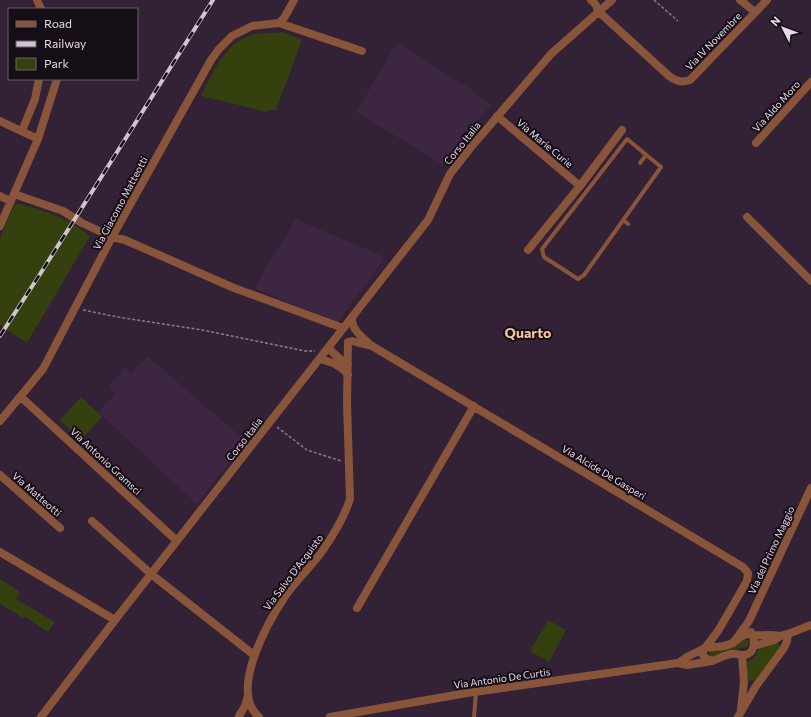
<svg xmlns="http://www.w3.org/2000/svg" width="811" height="717" font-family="Commissioner,sans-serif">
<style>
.built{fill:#3d2641}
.green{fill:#34410f}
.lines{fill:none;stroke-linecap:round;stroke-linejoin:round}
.path{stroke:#8a7b8c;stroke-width:1.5;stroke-dasharray:3 2;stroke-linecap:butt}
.lane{stroke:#88543a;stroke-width:4}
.street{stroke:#88543a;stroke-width:8}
.rail-casing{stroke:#d0c4d2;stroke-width:4}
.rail{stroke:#160e17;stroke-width:2.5;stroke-dasharray:8;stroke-linecap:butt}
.labels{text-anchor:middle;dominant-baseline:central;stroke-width:4;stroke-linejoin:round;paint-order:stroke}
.street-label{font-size:10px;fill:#e5d9e6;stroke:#160e17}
.district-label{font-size:14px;font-weight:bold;fill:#f7c49b;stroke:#160e17}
</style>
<rect width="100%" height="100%" fill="#332136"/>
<path class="built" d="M397,43L469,88L491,105L442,164L356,112Z
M296,219L362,248H365L385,258L337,323L254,288Z
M147,356L246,441L197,504L98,412L115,394L108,387L125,368L131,373Z"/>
<path class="green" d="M283,32L302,40L276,110H268L267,112L201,96C214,71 225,41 255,34C264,32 274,34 283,32Z
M15,204H20C47,212 67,217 90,236L27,343L0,325V238Z
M81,397L102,417L81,440L60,420Z
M0,579L20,592L16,599L55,622L48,632L24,616L23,618L0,604Z
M548,620L566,630L549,662L530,651Z
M745,639L750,642L747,647L726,651L712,657L710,655L709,652L710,650C725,652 734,647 745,639Z
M777,643L780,645V648L757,679L753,681C744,679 746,670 747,662L755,657L759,649Z"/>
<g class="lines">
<path class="path" d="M654,0L678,21
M83,310L118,317L202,330L305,351H315
M277,427L307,450L341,461"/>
<path class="lane" d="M627,139L661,167L584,275L578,279L544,257L542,249Z
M640,163L646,155
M623,220L628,224
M474,717L476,692"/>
<path class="street" d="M37,0L41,9
M591,0L596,5L598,11L669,76C676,81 681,83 690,80L767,0
M740,0L755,12
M279,23L284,18L294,0
M497,116L580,186
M0,121L38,139
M22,131L35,99L39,79
M756,143L811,82
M14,194L63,211L82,223L112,237L125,240L234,288L343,328
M0,196L10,201
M747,217L811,281
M0,226L38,139L57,79
M528,250L580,186L622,130
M352,317C351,330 363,338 372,346L743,567L748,573L747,581L718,631L705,648L687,657L678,663
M352,341L371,346
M328,348L341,360L348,364
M320,359L333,363L344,370L348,375
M21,397L177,541
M0,421L43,369L112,237L211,60L219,49L232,36L252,26L279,23L362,51
M0,475L60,528
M92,521L151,574L254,655
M0,552L115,620
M357,608L474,406
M751,632L752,635C761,636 770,634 780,636
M747,634L752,635C756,643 754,654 744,655C739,655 735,653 731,654C725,655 718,659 712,661C707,659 704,658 702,653L705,648C712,646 720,648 727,645C735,643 740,636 747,634Z
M733,643L749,621L811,488
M754,646L775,640L780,636L788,634L811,625
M741,709L744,682L742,655
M239,716L245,706L248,696
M41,717L115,620L428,220L450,174L472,146L551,54L612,0
M259,717C228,691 269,620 286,595C297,579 312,566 323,550C334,534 344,518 350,499L347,403L348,342
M330,717L467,693L678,663L687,665L712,661
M738,717L756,686L784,648L787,641L788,634"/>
<g class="rail-casing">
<path id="rail" d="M0,336L42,271L213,0"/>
</g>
<use href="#rail" class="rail"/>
</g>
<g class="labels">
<g class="street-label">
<text transform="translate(713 41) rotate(-46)">Via IV Novembre</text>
<text transform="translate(776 106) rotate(-48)">Via Aldo Moro</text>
<text transform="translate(462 143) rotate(-51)">Corso Italia</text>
<text transform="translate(545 143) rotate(40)">Via Marie Curie</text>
<text transform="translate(120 203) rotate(-62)">Via Giacomo Matteotti</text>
<text transform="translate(244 439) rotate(-52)">Corso Italia</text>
<text transform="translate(106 461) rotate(43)">Via Antonio Gramsci</text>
<text transform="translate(604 472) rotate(31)">Via Alcide De Gasperi</text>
<text transform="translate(37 494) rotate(41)">Via Matteotti</text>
<text transform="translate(771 550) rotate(-65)">Via del Primo Maggio</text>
<text transform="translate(293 572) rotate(-53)">Via Salvo D'Acquisto</text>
<text transform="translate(502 678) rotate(-8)">Via Antonio De Curtis</text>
</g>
<g class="district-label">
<text x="528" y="332">Quarto</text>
</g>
</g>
<rect x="8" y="8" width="130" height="72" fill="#160e17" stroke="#695f6a"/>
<rect x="16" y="21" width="20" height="6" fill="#88543a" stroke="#695f6a"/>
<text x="44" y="28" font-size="12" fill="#e5d9e6">Road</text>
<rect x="16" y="41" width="20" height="6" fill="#d0c4d2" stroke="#695f6a"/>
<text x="44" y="48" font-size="12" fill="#e5d9e6">Railway</text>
<rect x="16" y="58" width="20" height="12" fill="#34410f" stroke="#695f6a"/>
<text x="44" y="68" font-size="12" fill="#e5d9e6">Park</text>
<g transform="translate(783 28) rotate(312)" stroke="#160e17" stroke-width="3" paint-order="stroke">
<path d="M0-3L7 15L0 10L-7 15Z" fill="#e5d9e6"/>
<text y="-6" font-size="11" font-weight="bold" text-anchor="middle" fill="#e5d9e6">N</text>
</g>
</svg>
